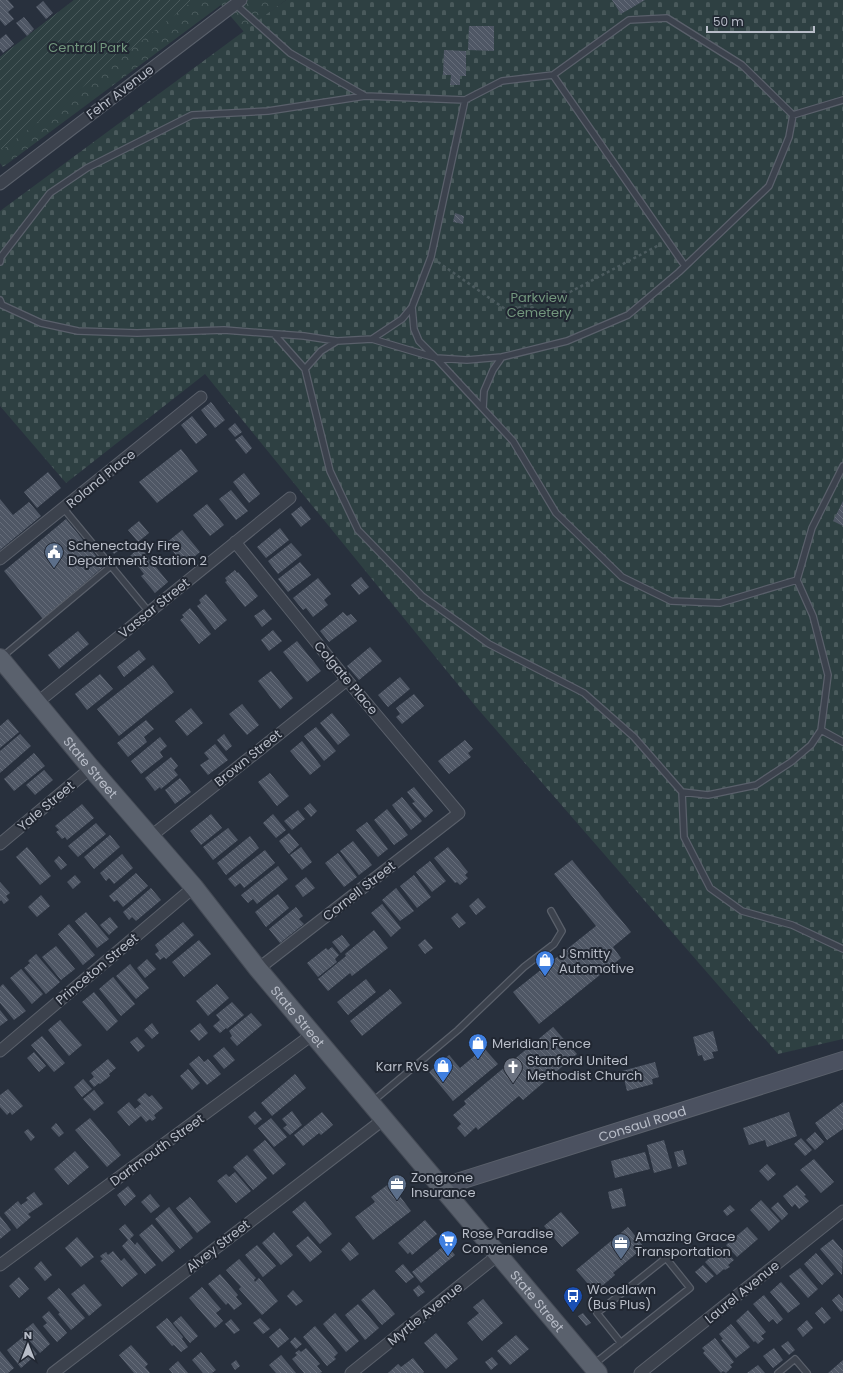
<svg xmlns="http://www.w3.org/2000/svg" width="843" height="1373" font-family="Poppins,sans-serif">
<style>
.forest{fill:url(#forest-crowns)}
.cemetery{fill:url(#cemetery-stones)}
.garden{fill:url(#garden-furrows)}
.building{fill:url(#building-back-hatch)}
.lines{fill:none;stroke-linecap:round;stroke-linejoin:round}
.lane-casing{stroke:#5a606b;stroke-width:8}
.street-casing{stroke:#5a606b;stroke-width:13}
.secondary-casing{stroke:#5a606b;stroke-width:18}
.primary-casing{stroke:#454b56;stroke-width:20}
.path{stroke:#4c5b5f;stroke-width:2.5;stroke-dasharray:3 3;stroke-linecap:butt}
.lane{stroke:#3c424d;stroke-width:5.5}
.street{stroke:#3c424d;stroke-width:11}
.secondary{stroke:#4b5160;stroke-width:16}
.primary{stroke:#5a616d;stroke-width:18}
.labels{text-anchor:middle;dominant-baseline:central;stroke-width:4;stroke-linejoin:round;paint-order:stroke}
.park-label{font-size:13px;fill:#72967d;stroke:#212732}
.street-label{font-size:13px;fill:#b8bdc8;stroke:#212732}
.poi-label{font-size:13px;fill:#b8bdc8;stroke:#212732;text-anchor:start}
</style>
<defs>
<pattern id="forest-crowns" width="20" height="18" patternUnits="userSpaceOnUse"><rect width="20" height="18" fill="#2e4042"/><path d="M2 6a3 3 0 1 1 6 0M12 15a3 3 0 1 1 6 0" fill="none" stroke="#4a5a5c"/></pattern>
<pattern id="cemetery-stones" width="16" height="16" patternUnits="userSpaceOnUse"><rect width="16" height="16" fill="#2e4042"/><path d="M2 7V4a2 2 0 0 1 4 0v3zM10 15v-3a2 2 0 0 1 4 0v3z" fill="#4a5a5c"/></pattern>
<pattern id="garden-furrows" width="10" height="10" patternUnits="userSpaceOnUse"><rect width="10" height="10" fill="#2e4042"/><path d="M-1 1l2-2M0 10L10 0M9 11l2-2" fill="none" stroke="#4a5a5c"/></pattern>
<pattern id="building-back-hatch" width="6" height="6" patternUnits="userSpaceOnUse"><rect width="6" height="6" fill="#4f5765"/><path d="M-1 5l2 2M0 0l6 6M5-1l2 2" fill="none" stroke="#666d7a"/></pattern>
</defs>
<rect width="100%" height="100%" fill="#28303d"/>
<path class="forest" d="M74,0H286L244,32L221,5L3,167L0,163V57Z"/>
<path class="cemetery" d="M286,0H843V1039L778,1054L477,708L205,374L66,483L0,406V211Z"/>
<path class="garden" d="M74,0H191L190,3L2,150L0,148V57Z"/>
<path class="building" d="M0,0H8L14,7L8,12L14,19L5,26L0,20Z
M612,0H645L621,14Z
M43,1L53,13L46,19L36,7Z
M24,17L34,29L27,36L16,23Z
M469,26H494V51L468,50Z
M6,34L14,44L3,53L0,49V39Z
M444,50L466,51V76H460V85H450L451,75H443Z
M455,213L464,216L463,224L453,222Z
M211,402L225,420L215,428L201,410Z
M192,416L207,435L196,444L181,425Z
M235,423L242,432L235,437L228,429Z
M242,435L252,448L246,454L235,440Z
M181,449L198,471L157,503L139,482Z
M48,472L61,488L37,508L24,492Z
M244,473L260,494L249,503L233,482Z
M231,490L248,511L236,520L219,499Z
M0,499L13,515L29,502L41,516L0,550Z
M843,501V526L833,521Z
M207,504L224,525L210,536L193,515Z
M301,506L311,519L301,527L291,514Z
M66,519L104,566L43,619L4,571Z
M139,521L149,533L138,542L128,530Z
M280,528L289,540L266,558L257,547Z
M182,530L200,552L184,565L166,543Z
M111,543L118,551L114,554L108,546Z
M291,543L302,555L278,574L268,561Z
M140,547L168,582L155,593L141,576L144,574L130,556Z
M300,562L311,575L288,592L278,579Z
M235,570L237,573L238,572L258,596L245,607L225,582L227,581L225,578Z
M361,577L369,587L359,595L351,585Z
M318,578L331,594L324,600L328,605L313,617L306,608L303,610L293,598Z
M206,594L227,620L215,630L197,606L201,603L199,600Z
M190,608L211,634L199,644L180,620L184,617L182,615Z
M264,609L272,619L262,627L254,616Z
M343,612L347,616L351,614L357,621L329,642L320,631Z
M273,630L282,641L269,651L261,640Z
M78,631L89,644L59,669L48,655Z
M297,641L321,671L307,682L283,652Z
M370,647L382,661L359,680L347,666Z
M139,650L146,659L124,677L117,667Z
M153,665L174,692L119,736L97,709Z
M271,671L293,698L280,709L258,681Z
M100,674L113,689L87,710L75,694Z
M400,677L410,689L388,707L378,695Z
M414,694L424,706L402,724L396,717L400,714L396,708Z
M242,704L259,725L247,735L229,714Z
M191,708L203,723L187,736L175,721Z
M332,713L350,735L338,745L320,723Z
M8,719L19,732L0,748V726Z
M146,720L154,729L144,737L147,742L128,757L117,743Z
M316,727L336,751L324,761L304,736Z
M20,734L31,746L0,773V751Z
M224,734L232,746L226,751L217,740Z
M160,737L167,746L160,752L163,757L141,774L131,761Z
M465,740L473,749L468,753L471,757L449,774L438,761Z
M302,741L321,766L310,775L290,751Z
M215,744L228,760L208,775L200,765L209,759L204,753Z
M34,753L45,766L14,791L4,779Z
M171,757L178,766L174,770L178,775L161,789L160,787L155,791L145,778Z
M44,770L53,780L35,795L26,785Z
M270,773L289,796L277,806L258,782Z
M180,778L191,792L175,804L165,790Z
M414,787L433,811L425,818L412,803L415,802L407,792Z
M402,797L422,821L411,830L392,805Z
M310,803L317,811L311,817L304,808Z
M82,804L94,818L67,840L65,837L62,839L56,832L59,830L55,826Z
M387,809L408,835L394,845L374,820Z
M298,810L305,819L292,830L284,821Z
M211,814L222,828L201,845L190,831Z
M273,814L286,830L276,838L263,823Z
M367,822L388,849L378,857L356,830Z
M96,823L106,834L78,857L68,846Z
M228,828L238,840L213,860L203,847Z
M289,833L299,845L289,854L279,841Z
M110,835L120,847L94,869L84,857Z
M250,836L259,848L226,875L217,863Z
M353,841L372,865L359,875L340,851Z
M27,847L51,876L40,885L16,857Z
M301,847L312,862L302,870L290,855Z
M448,847L468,872L465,875L468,878L460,885L457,882L455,883L434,858Z
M265,850L275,863L244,888L240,883L235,887L228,879Z
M338,853L357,877L344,887L325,863Z
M122,854L133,868L114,884L109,878L106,881L100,873Z
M59,856L67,865L61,870L54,861Z
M572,860L631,932L613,947L621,958L539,1024L513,992L596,926L554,874Z
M430,861L446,881L432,892L416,872Z
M278,866L288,879L257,904L253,899L248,903L241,895Z
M136,873L148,886L123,907L117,900L114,902L109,896Z
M75,875L81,882L73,889L67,882Z
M414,875L431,897L417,908L400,886Z
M306,877L315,888L303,897L295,886Z
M0,882L10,893L6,896L9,900L4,904L1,900L0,901Z
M151,888L161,900L136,921L132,917L129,920L123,912Z
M396,888L414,911L400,921L382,900Z
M278,894L289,908L266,927L255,912Z
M41,895L50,906L37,917L28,907Z
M478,898L486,907L476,915L469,906Z
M382,904L401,928L391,937L371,913Z
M296,907L303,916L299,919L304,924L280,943L269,929Z
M86,912L109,939L97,948L75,921Z
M457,913L466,923L459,928L451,918Z
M110,917L118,927L109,935L100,925Z
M183,922L194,935L166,959L164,957L160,960L155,954L159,951L155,945Z
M69,924L95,955L83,965L58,934Z
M374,930L388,948L352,976L350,973L328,991L318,979L346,956L345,954Z
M342,935L350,945L341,953L332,942Z
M425,939L433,948L425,954L418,945Z
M199,940L211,954L184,977L172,962Z
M56,946L75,969L61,980L42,957Z
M332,947L339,955L335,959L337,962L318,977L307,963L326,948L328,950Z
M36,954L60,982L46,994L24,968L30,963L28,961Z
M147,959L156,969L145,978L137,968Z
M130,964L149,988L136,999L116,976Z
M21,969L43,994L32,1004L10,978Z
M113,977L135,1004L121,1016L99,989Z
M366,979L376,992L348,1015L337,1002Z
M3,984L26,1011L14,1020L0,1003V987Z
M217,984L229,998L208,1016L196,1001Z
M390,989L402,1003L362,1036L350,1021Z
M94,992L118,1021L107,1031L82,1002Z
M232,1002L244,1015L227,1029L226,1028L220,1033L213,1026L220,1020L216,1015Z
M0,1010L8,1020L0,1026Z
M251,1013L262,1025L237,1046L230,1038L232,1036L229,1031Z
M60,1020L82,1045L69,1056L48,1030Z
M152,1023L159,1033L152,1039L144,1030Z
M200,1023L208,1033L199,1041L190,1031Z
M553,1027L577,1054L523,1100L519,1096L478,1130L476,1127L465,1137L457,1128L461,1124L453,1115L466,1104L464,1101Z
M713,1031L718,1051L712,1052L714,1058L704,1061L702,1055L698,1056L693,1037Z
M42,1036L65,1063L54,1072L31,1045Z
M137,1037L145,1046L138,1052L130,1042Z
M224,1047L235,1060L224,1069L213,1056Z
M484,1048L498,1064L453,1101L429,1072L449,1055L460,1068Z
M34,1052L46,1066L39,1072L27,1058Z
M199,1056L204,1062L208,1059L221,1074L207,1085L189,1064Z
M108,1059L116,1068L109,1074L110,1076L100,1084L99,1083L94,1087L89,1081L94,1077L91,1073Z
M655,1062L659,1077L652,1079L653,1084L627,1091L622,1071Z
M188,1069L200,1083L192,1090L180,1076Z
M295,1074L306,1088L272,1116L261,1103Z
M83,1079L92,1089L82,1097L74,1087Z
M8,1089L23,1106L12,1115L10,1112L7,1115L0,1107V1095Z
M94,1090L104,1103L94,1111L83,1099Z
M145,1093L149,1097L152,1095L163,1108L154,1115L156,1118L152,1121L150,1119L146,1122L141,1116L129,1126L117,1112L129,1102L135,1109L141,1104L137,1100Z
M843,1102V1129L827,1140L815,1123Z
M255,1111L262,1119L255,1125L248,1117Z
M292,1111L302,1125L290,1135L283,1128L287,1125L282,1119Z
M322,1112L333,1125L321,1135L319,1133L303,1146L294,1135Z
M789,1112L797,1136L767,1147L765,1140L749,1145L743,1128Z
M90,1118L121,1155L107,1167L75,1130Z
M271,1118L287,1137L274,1147L258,1128Z
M56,1123L64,1133L59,1137L51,1128Z
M28,1129L35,1137L31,1141L24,1132Z
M815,1132L824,1142L815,1150L806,1140Z
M801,1138L812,1150L805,1156L794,1144Z
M265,1140L286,1164L273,1175L253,1150Z
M664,1140L672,1168L654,1173L647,1145Z
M683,1150L687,1164L678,1167L674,1152Z
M75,1151L89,1167L68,1185L54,1169Z
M645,1152L650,1169L615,1178L611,1161Z
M247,1155L267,1178L253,1190L233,1167Z
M814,1159L834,1182L821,1193L800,1170Z
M767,1164L776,1174L768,1181L759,1171Z
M235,1172L251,1191L236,1203L217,1181L226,1174L229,1177Z
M390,1183L411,1211L373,1240L355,1217L375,1202L371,1197Z
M797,1185L806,1195L804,1196L809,1201L799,1209L795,1204L792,1207L783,1196Z
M128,1186L136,1196L125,1206L117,1195Z
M622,1188L626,1206L612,1209L608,1192Z
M34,1192L43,1204L28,1214L31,1217L17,1229L4,1213L18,1201L21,1205L28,1200L26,1198Z
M150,1194L160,1206L151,1213L141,1202Z
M190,1197L211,1222L197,1233L176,1208Z
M761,1200L780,1221L769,1231L750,1210Z
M305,1201L332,1234L320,1244L292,1212Z
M778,1202L788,1214L782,1220L771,1208Z
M730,1205L735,1210L727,1216L723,1211Z
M169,1207L193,1238L180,1249L155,1219Z
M561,1212L579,1233L562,1247L544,1226Z
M0,1216L11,1230L0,1239Z
M425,1220L437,1234L412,1255L410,1252L408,1254L398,1243Z
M125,1224L134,1235L130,1239L135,1245L137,1242L156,1265L145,1274L122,1246L128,1240L119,1229Z
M152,1224L175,1251L162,1262L139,1235Z
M628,1227L644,1247L613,1273L615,1275L595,1292L576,1270Z
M747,1227L758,1239L737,1257L726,1245Z
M274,1232L293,1255L281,1265L262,1243Z
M308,1236L322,1252L310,1262L296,1246Z
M77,1237L94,1257L81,1267L65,1248Z
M833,1239L843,1251L842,1275L820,1249Z
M349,1242L359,1254L350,1261L341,1250Z
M446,1244L455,1255L421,1283L412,1272Z
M257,1245L276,1266L263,1277L245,1255Z
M722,1247L734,1260L728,1265L730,1267L725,1270L724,1269L717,1275L705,1262Z
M113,1251L121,1261L124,1258L138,1274L122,1287L100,1261L103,1259L100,1256L106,1252L108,1255Z
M816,1253L834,1274L822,1285L804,1264Z
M239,1259L256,1278L254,1280L255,1282L259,1278L278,1301L262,1315L239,1289L241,1287L226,1270Z
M41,1261L52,1275L45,1281L34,1268Z
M403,1264L414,1277L406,1283L395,1271Z
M703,1265L714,1276L706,1283L695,1272Z
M800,1268L818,1289L808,1298L789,1276Z
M220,1274L238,1295L236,1297L242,1304L234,1310L228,1303L226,1305L208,1284Z
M19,1277L29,1289L19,1298L9,1286Z
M781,1282L800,1304L788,1313L770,1292Z
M84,1284L102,1305L89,1316L71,1294Z
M419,1285L425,1292L418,1297L413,1290Z
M202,1287L221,1309L216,1313L223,1321L215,1328L189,1298Z
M59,1288L85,1318L71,1330L58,1314L60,1313L47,1298Z
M374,1289L395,1314L382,1325L361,1300Z
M293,1290L303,1301L296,1306L287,1296Z
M839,1294L843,1299V1310L841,1312L832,1300Z
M764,1295L783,1319L777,1324L773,1319L769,1322L753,1304Z
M483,1299L503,1323L482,1341L467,1323L479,1313L473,1307Z
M358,1304L379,1328L365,1340L345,1315Z
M822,1307L831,1318L824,1324L815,1313Z
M748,1310L766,1332L761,1336L764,1339L758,1344L755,1341L754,1342L736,1321Z
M49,1311L67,1333L57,1342L43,1326L47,1323L42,1317Z
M335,1313L359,1341L346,1352L323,1324Z
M583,1313L591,1323L586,1326L578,1316Z
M181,1316L198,1336L190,1343L173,1323Z
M167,1318L183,1337L182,1339L188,1347L181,1352L174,1345L172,1346L156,1327Z
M260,1318L270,1329L263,1334L253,1323Z
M231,1319L240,1330L234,1334L225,1324Z
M807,1320L813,1328L803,1337L797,1329Z
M33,1323L50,1344L40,1353L22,1332Z
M731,1324L750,1347L736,1358L721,1340L723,1339L719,1334Z
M315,1326L338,1353L334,1357L336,1359L327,1366L303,1337Z
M280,1328L289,1339L278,1348L269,1337Z
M436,1333L458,1359L446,1369L424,1343Z
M516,1335L529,1349L510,1365L497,1351Z
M23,1337L37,1354L21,1368L7,1350Z
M295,1337L302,1344L296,1349L290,1342Z
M715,1338L734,1362L730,1365L732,1367L726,1373L723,1371L721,1373L703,1353L705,1351L702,1348Z
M788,1341L795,1350L789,1355L781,1346Z
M131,1345L148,1364L145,1367L150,1373H134L119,1355Z
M306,1348L320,1364L317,1366L322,1372L320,1373H304L292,1359L297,1355L295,1353L299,1350L301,1352Z
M774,1348L783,1360L773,1368L763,1356Z
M0,1351L14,1368L8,1373H0Z
M201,1352L216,1370L212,1373H203L192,1360Z
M281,1355L296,1373H276L269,1365Z
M492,1357L498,1364L491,1370L485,1362Z
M413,1358L424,1372L423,1373H388L398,1364L401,1367Z
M236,1360L240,1366L235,1370L231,1364Z
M843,1360V1373H828Z
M178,1361L188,1373H172L169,1369Z
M758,1365L765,1373H747Z"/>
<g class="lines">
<g class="lane-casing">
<path id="lane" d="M235,4L290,53L365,96L465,100L502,81L553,75L629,20L667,18L742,65L793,115L789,137L769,186L679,272L628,315L567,341L502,357L493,370L484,391L483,408
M553,75L685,266
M793,115L843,100
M0,262L1,257L50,193L87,168L192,115L268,111L365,96
M0,300L2,305L41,323L78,331L137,333L224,330L304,336L337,341
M412,307L414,329L419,341L436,358L467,360L502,357
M274,334L305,369L330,471L358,530L422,596L489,644L584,693L634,737L682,792L708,795L756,785L791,762L811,745L821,730L828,675L813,616L797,580
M372,339L402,319L412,307L431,257L465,100
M305,369L321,351L337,341L372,339L436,358L513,441L556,513L622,577L671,601L720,603L797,580L812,528L843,466
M64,509L149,612
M2,657L111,566
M821,730L843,742
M682,792L684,837L710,888L742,911L792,925L843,949
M372,1102L458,1030L524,967L554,944L562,931L551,911
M594,1364L690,1288L666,1258L597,1313L621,1343
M778,1373L795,1359L807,1373"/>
</g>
<g class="street-casing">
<path id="street" d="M0,184L241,0
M235,542L347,680L459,813L258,969
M0,559L201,397
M38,702L290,498
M150,837L347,680
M0,844L91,768
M0,1051L194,887
M0,1265L313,1034
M53,1373L384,1119
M351,1373L498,1255
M640,1373L843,1211"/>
</g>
<g class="secondary-casing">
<g id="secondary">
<path id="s1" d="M441,1187L843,1060"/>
</g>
</g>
<g class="primary-casing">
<g id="primary">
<path id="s2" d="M0,658L91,768L194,887L258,969L384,1119L598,1373"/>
</g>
</g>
<path class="path" d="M438,262L508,311L570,292L659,245"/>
<use href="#lane" class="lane"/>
<use href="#street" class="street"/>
<use href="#secondary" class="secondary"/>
<use href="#primary" class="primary"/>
</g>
<defs>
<g id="civic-pin" transform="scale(1)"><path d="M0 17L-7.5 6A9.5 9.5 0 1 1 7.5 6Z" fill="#5c6f8a" stroke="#212732"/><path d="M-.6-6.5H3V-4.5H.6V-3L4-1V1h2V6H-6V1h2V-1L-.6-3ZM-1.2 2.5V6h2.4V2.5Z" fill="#fff"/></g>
<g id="shop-pin" transform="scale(1)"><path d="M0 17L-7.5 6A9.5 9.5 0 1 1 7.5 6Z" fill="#3f7fe0" stroke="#212732"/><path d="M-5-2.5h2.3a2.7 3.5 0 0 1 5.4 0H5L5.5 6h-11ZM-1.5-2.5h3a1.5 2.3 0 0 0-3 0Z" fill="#fff"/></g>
<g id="church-pin" transform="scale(1)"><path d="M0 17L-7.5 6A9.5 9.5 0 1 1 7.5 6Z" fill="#6b7280" stroke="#212732"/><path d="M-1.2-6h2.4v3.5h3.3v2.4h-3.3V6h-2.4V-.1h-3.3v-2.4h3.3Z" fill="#fff"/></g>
<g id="office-pin" transform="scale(1)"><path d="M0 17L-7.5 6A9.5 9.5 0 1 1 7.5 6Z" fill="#5c6f8a" stroke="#212732"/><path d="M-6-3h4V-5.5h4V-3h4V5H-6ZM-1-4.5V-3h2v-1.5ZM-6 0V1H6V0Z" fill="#fff"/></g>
<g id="supermarket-pin" transform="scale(1)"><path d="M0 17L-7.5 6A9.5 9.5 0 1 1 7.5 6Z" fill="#3f7fe0" stroke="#212732"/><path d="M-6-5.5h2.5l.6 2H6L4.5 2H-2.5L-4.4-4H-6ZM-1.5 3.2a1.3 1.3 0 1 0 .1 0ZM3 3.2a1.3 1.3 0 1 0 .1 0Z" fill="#fff"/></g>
<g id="bus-pin" transform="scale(1)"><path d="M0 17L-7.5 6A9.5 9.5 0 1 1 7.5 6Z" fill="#1a4fb4" stroke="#212732"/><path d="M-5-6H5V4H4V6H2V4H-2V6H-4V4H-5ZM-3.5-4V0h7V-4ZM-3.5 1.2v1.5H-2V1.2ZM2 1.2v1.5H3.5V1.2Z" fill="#fff"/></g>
</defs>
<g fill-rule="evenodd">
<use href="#civic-pin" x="54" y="552"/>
<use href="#shop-pin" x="545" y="960"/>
<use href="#shop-pin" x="478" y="1043"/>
<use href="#shop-pin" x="443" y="1066"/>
<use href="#church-pin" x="513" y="1067"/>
<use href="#office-pin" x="397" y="1184"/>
<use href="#supermarket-pin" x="448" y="1240"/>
<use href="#office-pin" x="621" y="1243"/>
<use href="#bus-pin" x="573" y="1296"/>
</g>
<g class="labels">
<g class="park-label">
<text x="88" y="47">Central Park</text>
<text x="539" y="297">Parkview<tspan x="539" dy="15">Cemetery</tspan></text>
</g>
<g class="street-label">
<text transform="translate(120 92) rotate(-37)">Fehr Avenue</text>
<text transform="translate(101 479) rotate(-39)">Roland Place</text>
<text transform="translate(154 608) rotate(-39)">Vassar Street</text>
<text transform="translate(346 678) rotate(50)">Colgate Place</text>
<text transform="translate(248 758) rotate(-39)">Brown Street</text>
<text stroke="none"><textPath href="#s2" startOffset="142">State Street</textPath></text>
<text transform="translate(46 806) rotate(-40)">Yale Street</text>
<text transform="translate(359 891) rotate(-38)">Cornell Street</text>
<text transform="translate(97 969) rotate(-40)">Princeton Street</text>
<text stroke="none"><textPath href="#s2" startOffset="466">State Street</textPath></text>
<text stroke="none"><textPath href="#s1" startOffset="211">Consaul Road</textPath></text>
<text transform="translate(157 1150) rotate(-36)">Dartmouth Street</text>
<text transform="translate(218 1246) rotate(-38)">Alvey Street</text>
<text transform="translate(742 1292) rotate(-39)">Laurel Avenue</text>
<text stroke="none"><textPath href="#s2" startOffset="838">State Street</textPath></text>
<text transform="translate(425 1314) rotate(-39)">Myrtle Avenue</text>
</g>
<g class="poi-label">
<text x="68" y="545">Schenectady Fire<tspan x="68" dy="15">Department Station 2</tspan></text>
<text x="559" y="953">J Smitty<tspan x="559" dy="15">Automotive</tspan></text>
<text x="492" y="1043">Meridian Fence</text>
<text x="527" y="1060">Stanford United<tspan x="527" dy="15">Methodist Church</tspan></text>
<text x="429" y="1066" text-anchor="end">Karr RVs</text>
<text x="411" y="1177">Zongrone<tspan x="411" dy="15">Insurance</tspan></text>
<text x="462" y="1233">Rose Paradise<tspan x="462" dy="15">Convenience</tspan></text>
<text x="635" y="1236">Amazing Grace<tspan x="635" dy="15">Transportation</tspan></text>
<text x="587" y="1289">Woodlawn<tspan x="587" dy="15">(Bus Plus)</tspan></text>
</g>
</g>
<g transform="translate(28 1345)" stroke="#212732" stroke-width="3" paint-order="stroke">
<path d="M0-3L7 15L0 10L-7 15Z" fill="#b8bdc8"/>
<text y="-6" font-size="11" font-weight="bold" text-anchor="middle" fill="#b8bdc8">N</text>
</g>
<path d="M707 26v6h107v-6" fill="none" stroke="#b8bdc8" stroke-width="2"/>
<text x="713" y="26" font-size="12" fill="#b8bdc8" stroke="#212732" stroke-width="3" paint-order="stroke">50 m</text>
</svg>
